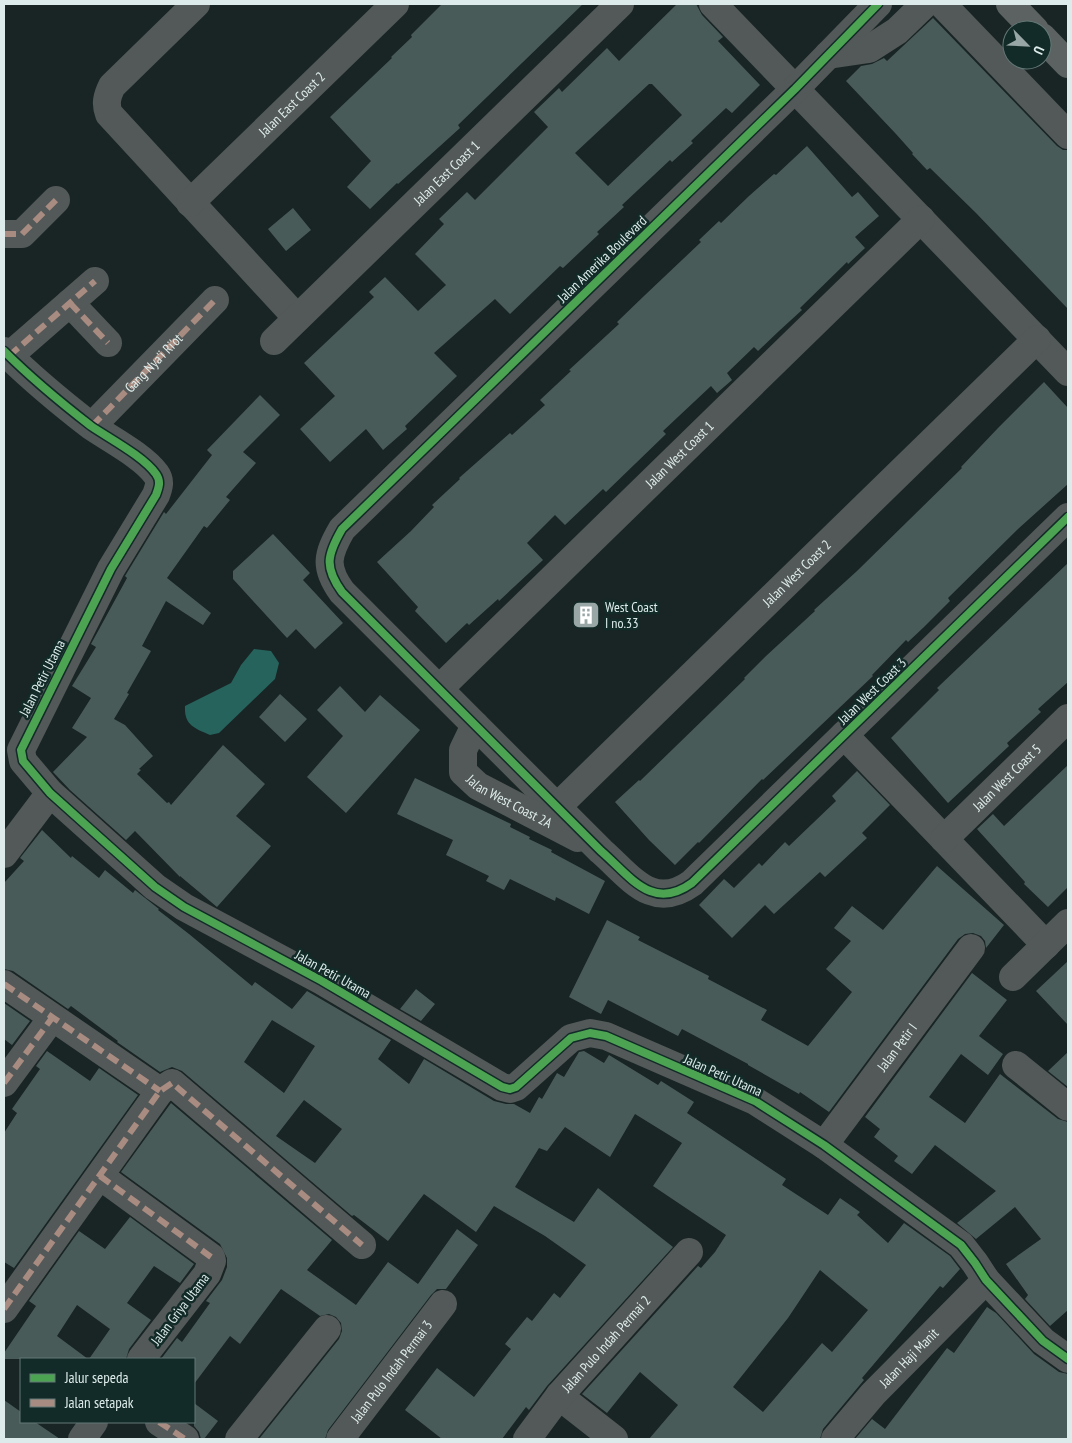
<svg xmlns="http://www.w3.org/2000/svg" width="1072" height="1443" font-family="'PT Sans Narrow',sans-serif">
<style>
.water{fill:#26635d}
.building{fill:#495b59;fill-rule:evenodd}
.lines{fill:none;stroke-linecap:round;stroke-linejoin:round}
.minor{stroke:#535858;stroke-width:28}
.major{stroke:#5b6261;stroke-width:28}
.quiet{stroke:#a88b81;stroke-width:6;stroke-dasharray:12 6;stroke-linecap:butt}
.cycleway-casing{stroke:#122b28;stroke-width:11}
.cycleway{stroke:#4ca352;stroke-width:8}
.labels{text-anchor:middle;dominant-baseline:central;stroke-width:5;stroke-linejoin:round;paint-order:stroke}
.street-label{font-size:14px;fill:#ddecea;stroke:#122b28}
.poi-label{font-size:14px;fill:#ddecea;stroke:#122b28;text-anchor:start}
</style>
<rect width="100%" height="100%" fill="#182524"/>
<path class="water" d="M254,649L271,651L279,663L275,679L219,733L210,735C194,728 184,725 185,706L231,683L241,665Z"/>
<path class="building" d="M442,4H583L458,125L460,128L398,184L397,183L370,209L347,187L371,161L330,117L392,58L391,57L412,37L411,35Z
M677,4H696L702,15L723,37L718,41L760,85L732,113L726,108L691,141L693,143L672,162L670,160L622,205L624,207L597,232L599,234L563,268L560,266L510,314L495,299L434,353L457,376L405,426L407,429L383,450L366,429L330,462L300,429L335,396L304,363L374,297L369,292L385,277L418,311L446,285L415,254L444,224L439,219L467,192L475,200L548,127L534,112L559,88L562,92L607,48L619,61ZM649,84H652L682,115L608,186L575,153Z
M933,18L1057,146L1063,150H1068V309L976,213L930,168L927,170L912,154L913,153L896,134L846,81L861,66L872,64L884,58L887,61Z
M807,146L852,197L858,192L879,216L855,237L865,248L848,264L847,262L800,308L802,310L779,331L758,351L754,347L727,373L732,380L717,393L711,386L663,431L666,434L606,492L603,489L565,525L555,515L527,543L543,560L499,601L498,599L469,625L467,623L446,643L415,611L418,607L377,562L411,531L434,507L432,505L460,479L459,478L510,433L512,435L545,405L540,400L571,371L569,370L619,324L617,322L644,296L701,242L699,240L719,221L721,223L749,196L774,174L776,175Z
M293,208L311,230L286,251L268,229Z
M1044,382L1068,408V484L1018,529L948,598L950,601L924,627L908,642L906,640L872,675L873,676L763,780L762,779L699,843L698,842L675,865L649,840L615,802L639,780L640,781L745,679L744,678L766,656L815,611L814,610L857,571L962,468L961,467L998,428Z
M260,395L280,415L243,452L256,463L226,497L230,500L207,528L204,526L167,578L211,613L203,625L166,601L142,646L151,651L127,693L129,694L114,719L125,725L153,756L139,769L141,770L137,774L167,803L169,802L171,805L223,745L265,784L236,816L271,846L217,907L180,876V877L135,831L126,840L70,790L53,772L87,737L72,728L91,698L72,686L96,647L91,644L127,578L125,576L164,512L166,514L212,455L207,450Z
M273,534L310,573L303,580L343,623L315,649L296,629L287,638L233,579V571Z
M1068,563V682L1038,709L1041,712L1007,743L1009,746L948,803L891,738L939,690L937,688Z
M340,686L365,712L380,695L420,730L346,813L307,777L343,736L317,710Z
M280,694L307,719L285,742L259,717Z
M1068,765V887L1048,907L1024,884L1025,882L977,829L993,814L1004,826Z
M857,771L890,805L862,833L867,838L825,877L820,872L774,914L765,905L732,938L699,905L724,879L734,888L759,863L762,866L785,842L789,846L836,801L832,796Z
M415,778L511,824L510,827L530,837L529,839L552,850L551,852L605,881L589,914L556,897L555,901L510,879L504,890L486,881L489,876L446,855L453,840L397,814Z
M42,830L71,858L72,856L99,878L105,870L133,893L135,890L159,909L158,910L189,934L252,986L255,982L292,1009L307,991L391,1040L378,1059L409,1084L424,1059L494,1101L506,1104H514L530,1113L539,1097L542,1099L557,1073L564,1077L579,1052L584,1051L604,1063L609,1055L658,1085L661,1081L694,1102L687,1113L786,1179L782,1185L828,1215L840,1198L860,1212L857,1215L888,1243L904,1223L950,1256L960,1269L943,1288L940,1286L862,1378L864,1380L823,1429L820,1439H649L678,1405L640,1372L607,1413L582,1394L698,1266L701,1268L715,1252L726,1235L653,1186L682,1143L635,1114L610,1157L565,1127L547,1151L539,1148L515,1187L574,1222L598,1188L673,1247L547,1386L529,1410L526,1407L502,1439H442L405,1410L437,1368L474,1397L511,1349L505,1344L527,1317L532,1321L554,1293L560,1298L586,1265L545,1236L494,1206L476,1232L424,1194L388,1241L354,1215L352,1216L182,1071L172,1067L160,1072L117,1042L118,1041L71,1006L68,1009L13,971L4,969V883L24,861L20,858ZM272,1020L315,1046L284,1093L244,1062ZM304,1100L342,1129L315,1163L276,1136ZM820,1270L868,1310L832,1352L822,1343L763,1412L733,1387L788,1318Z
M937,866L1004,925L986,948L985,941L981,936L973,933L965,934L958,939L829,1112L800,1092L799,1094L748,1065V1064L682,1029L678,1036L608,1000L601,1014L569,997L607,920L640,937L638,940L709,976L708,979L767,1010L761,1020L808,1046L852,992L826,969L851,941L834,928L852,906L883,930Z
M1068,961V1025L1036,991Z
M972,973L1007,1000L979,1036L1003,1054L988,1075L961,1054L929,1097L965,1123L1000,1074L1058,1119L1068,1122V1310L1050,1326L1025,1299L1028,1295L1006,1264L1041,1239L1015,1207L976,1239L957,1223L996,1191L935,1145L912,1174L894,1161L898,1156L874,1137L880,1129L865,1117Z
M416,989L435,1004L421,1021L400,1009Z
M4,1003L30,1021L12,1045L4,1039Z
M47,1051L90,1081L99,1068L138,1095L14,1268L4,1262V1133L17,1113L12,1109L40,1069L36,1066Z
M1068,1052V1087L1048,1071Z
M171,1103L332,1240L307,1270L356,1305L388,1262L418,1284L457,1229L478,1245L446,1289H437L431,1295L328,1430L325,1439H259L339,1339L342,1331L341,1323L336,1317L329,1314L320,1316L281,1289L240,1344L230,1336L194,1384V1359H161L177,1338L182,1342L210,1303L206,1301L222,1280L227,1267V1258L220,1244L121,1172Z
M130,1217L194,1264L180,1283L154,1266L127,1303L151,1320L129,1349L126,1359H89L110,1329L77,1305L57,1336L88,1359H4V1353L36,1306L29,1301L79,1231L105,1249Z
M987,1307L996,1313L1034,1354L1059,1372L1068,1374V1439H855L872,1419L885,1429L947,1348L954,1353Z
M4,1400L21,1412V1422H35L60,1439H4Z
M194,1403L218,1421L204,1439H201L199,1432L194,1426Z"/>
<g class="lines">
<g class="minor">
<path d="M196,4L112,86C107,96 105,104 109,114L297,318"/>
<path d="M713,4L1068,372"/>
<path d="M878,4L795,89L342,529C327,555 324,567 342,592L601,851C630,876 652,912 692,883L1068,517"/>
<path d="M942,4L1068,135"/>
<path d="M828,55L869,49L897,31L925,4"/>
<path id="s1" d="M190,203L395,4"/>
<path d="M4,234H22L56,200"/>
<path d="M70,303L108,343"/>
<path id="s2" d="M274,341L620,4"/>
<path d="M4,351C31,378 60,402 91,426C110,439 143,456 156,474C161,481 159,487 156,495L111,569L21,750L23,761L50,793L155,887L184,907L322,981L502,1087L510,1089L516,1087L571,1038L590,1033L606,1036L755,1101L824,1145L961,1245L975,1263L986,1280L1043,1341L1068,1359"/>
<path d="M9,356L95,281"/>
<path id="s3" d="M92,426L215,300"/>
<path id="s4" d="M439,689L921,219"/>
<path id="s5" d="M475,725L463,750V772L478,786L578,838"/>
<path d="M844,735L1046,945"/>
<path id="s6" d="M557,807L1037,339"/>
<path id="s7" d="M944,839L1068,718"/>
<path d="M4,854L50,793"/>
<path d="M1013,977L1068,923"/>
<path d="M4,984L160,1091"/>
<path d="M1016,1065L1068,1107"/>
<path d="M4,1083L52,1018"/>
<path id="s8" d="M824,1145L971,948"/>
<path d="M100,1176L211,1257L212,1261L207,1274L141,1359"/>
<path d="M4,1309L160,1091L172,1083L362,1245"/>
<path d="M559,1396L614,1439"/>
<path d="M159,1422L185,1439"/>
<path d="M82,1439L94,1422"/>
<path d="M239,1439L327,1329"/>
<path id="s9" d="M340,1439L443,1304"/>
<path id="s10" d="M527,1439L559,1396L689,1252"/>
<path id="s11" d="M835,1439L873,1394L986,1280"/>
</g>
<path class="major" d="M1010,4L1035,30
M1042,37L1068,64"/>
<path class="quiet" d="M4,234H22L56,200
M70,303L108,343
M9,356L95,281
M92,426L215,300
M4,984L160,1091
M4,1083L52,1018
M100,1176L211,1257
M4,1309L160,1091L172,1083L362,1245
M159,1422L185,1439"/>
<g class="cycleway-casing">
<path id="cycleway" d="M878,4L795,89L342,529C327,555 324,567 342,592L601,851C630,876 652,912 692,883L1068,517
M4,351C31,378 60,402 91,426C110,439 143,456 156,474C161,481 159,487 156,495L111,569L21,750L23,761L50,793L155,887L184,907L322,981L502,1087L510,1089L516,1087L571,1038L590,1033L606,1036L755,1101L824,1145L961,1245L975,1263L986,1280L1043,1341L1068,1359"/>
</g>
<use href="#cycleway" class="cycleway"/>
</g>
<defs>
<g id="building-square" transform="scale(1.4375)"><rect x="-9" y="-9" width="18" height="18" rx="4" fill="#98a6a5" stroke="#122b28"/><path d="M-4-6H4V6H1V3H-1V6H-4ZM-2.5-4.3h1.7v1.8h-1.7ZM.8-4.3h1.7v1.8H.8ZM-2.5-1h1.7V.8h-1.7ZM.8-1h1.7V.8H.8Z" fill="#fff"/></g>
</defs>
<g fill-rule="evenodd">
<use href="#building-square" x="586" y="615"/>
</g>
<g class="labels">
<g class="street-label">
<text stroke="none"><textPath href="#s1" startOffset="142">Jalan East Coast 2</textPath></text>
<text stroke="none"><textPath href="#s2" startOffset="241">Jalan East Coast 1</textPath></text>
<text transform="translate(602 259) rotate(-44)">Jalan Amerika Boulevard</text>
<text stroke="none"><textPath href="#s3" startOffset="88">Gang Nya'i Ri'ot</textPath></text>
<text stroke="none"><textPath href="#s4" startOffset="336">Jalan West Coast 1</textPath></text>
<text stroke="none"><textPath href="#s6" startOffset="335">Jalan West Coast 2</textPath></text>
<text transform="translate(42 678) rotate(-63)">Jalan Petir Utama</text>
<text transform="translate(872 691) rotate(-44)">Jalan West Coast 3</text>
<text stroke="none"><textPath href="#s7" startOffset="88">Jalan West Coast 5</textPath></text>
<text stroke="none"><textPath href="#s5" startOffset="105">Jalan West Coast 2A</textPath></text>
<text transform="translate(333 974) rotate(29)">Jalan Petir Utama</text>
<text stroke="none"><textPath href="#s8" startOffset="122">Jalan Petir I</textPath></text>
<text transform="translate(723 1075) rotate(24)">Jalan Petir Utama</text>
<text transform="translate(180 1309) rotate(-53)">Jalan Griya Utama</text>
<text stroke="none"><textPath href="#s10" startOffset="124">Jalan Pulo Indah Permai 2</textPath></text>
<text stroke="none"><textPath href="#s11" startOffset="110">Jalan Haji Manit</textPath></text>
<text stroke="none"><textPath href="#s9" startOffset="85">Jalan Pulo Indah Permai 3</textPath></text>
</g>
<g class="poi-label">
<text x="605" y="607">West Coast<tspan x="605" dy="16">I no.33</tspan></text>
</g>
</g>
<rect width="1072" height="1443" fill="none" stroke="#ddecea" stroke-width="10"/>
<rect x="20" y="1358" width="175" height="65" fill="#122b28" stroke="#637876"/>
<rect x="30" y="1374" width="25" height="8" fill="#4ca352" stroke="#637876"/>
<text x="65" y="1383" font-size="15" fill="#ddecea">Jalur sepeda</text>
<rect x="30" y="1399" width="25" height="8" fill="#a88b81" stroke="#637876"/>
<text x="65" y="1408" font-size="15" fill="#ddecea">Jalan setapak</text>
<g transform="translate(1027 45) rotate(114)"><circle r="24" fill="#122b28" stroke="#637876"/>
<path d="M0-4L9 19L0 12L-9 19Z" fill="#98a6a5"/>
<text y="-8" font-size="14" font-weight="bold" text-anchor="middle" fill="#ddecea">U</text>
</g>
</svg>
